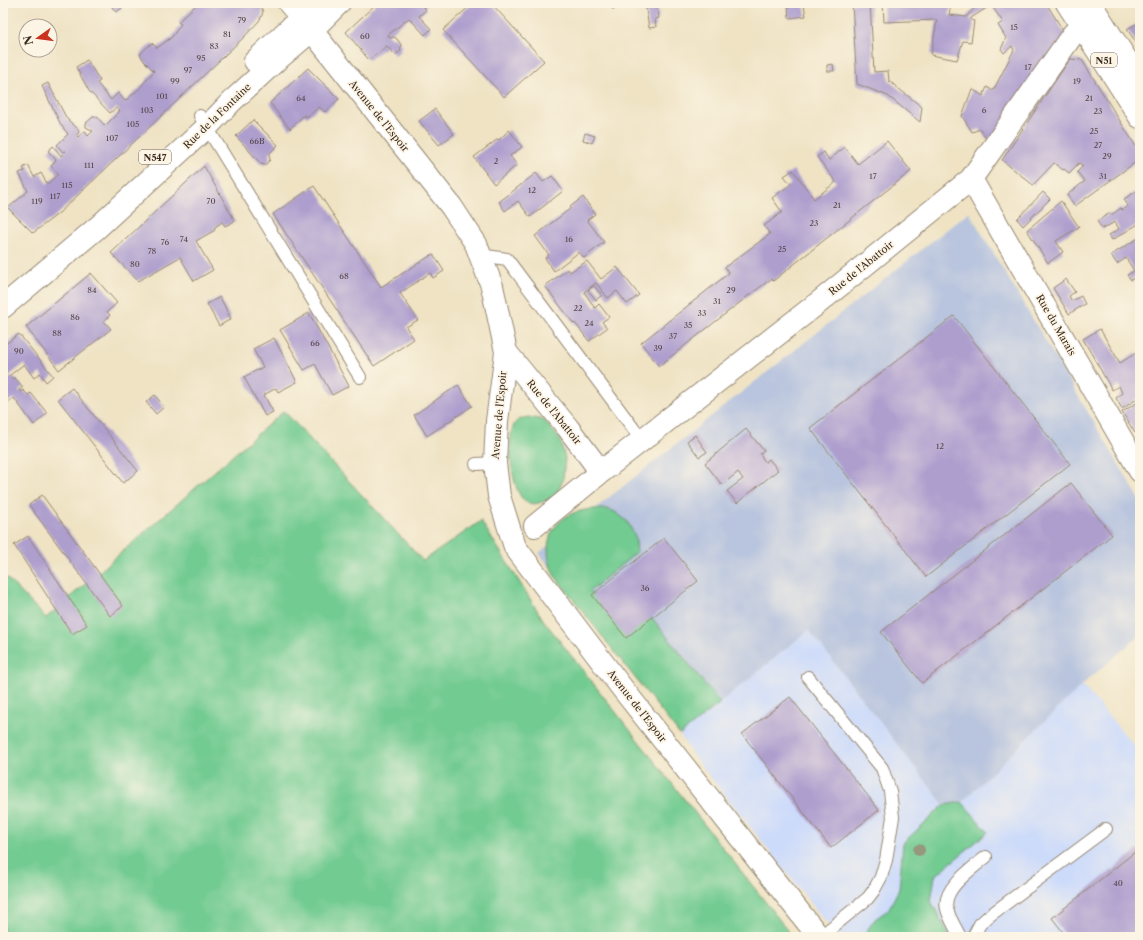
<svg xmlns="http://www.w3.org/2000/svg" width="1143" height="940" font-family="'Libre Caslon Text',serif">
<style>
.built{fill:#cddbfa}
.industrial{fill:#b9c5de}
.green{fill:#72cb91;stroke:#567a58}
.building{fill:#ad9ece}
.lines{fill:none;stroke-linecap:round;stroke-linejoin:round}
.service-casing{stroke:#958671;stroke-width:14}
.minor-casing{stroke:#958671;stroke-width:24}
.tertiary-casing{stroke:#958671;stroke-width:24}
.primary-casing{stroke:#958671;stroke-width:24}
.service{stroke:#fff;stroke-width:12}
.minor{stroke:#fff;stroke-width:22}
.tertiary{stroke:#fff;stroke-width:22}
.primary{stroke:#fff;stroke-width:22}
.tree{fill:#95987b}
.labels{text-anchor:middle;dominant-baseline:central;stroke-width:3.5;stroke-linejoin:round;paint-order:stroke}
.number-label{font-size:8px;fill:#58474a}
.shield{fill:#fcf5e5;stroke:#75675a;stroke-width:1}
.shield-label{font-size:9px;font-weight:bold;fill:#3b2a1e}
.street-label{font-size:10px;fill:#3b2a1e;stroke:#fcf5e5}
</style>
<rect width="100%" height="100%" fill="#fcf5e5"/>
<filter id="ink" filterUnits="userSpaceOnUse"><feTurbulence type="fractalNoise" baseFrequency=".025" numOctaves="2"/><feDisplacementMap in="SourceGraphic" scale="8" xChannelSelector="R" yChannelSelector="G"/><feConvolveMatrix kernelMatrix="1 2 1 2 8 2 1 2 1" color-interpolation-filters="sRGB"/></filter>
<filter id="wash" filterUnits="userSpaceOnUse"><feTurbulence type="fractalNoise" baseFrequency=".012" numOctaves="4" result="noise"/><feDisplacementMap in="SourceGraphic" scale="16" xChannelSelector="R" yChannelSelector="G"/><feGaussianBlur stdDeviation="0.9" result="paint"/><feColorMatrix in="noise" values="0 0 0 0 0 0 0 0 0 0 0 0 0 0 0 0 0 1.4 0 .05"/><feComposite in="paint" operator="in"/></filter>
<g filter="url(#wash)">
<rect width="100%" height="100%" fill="#efe3c4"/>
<path class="built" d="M809,630L944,805L962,802L1082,685L1140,752V937H838L692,754L680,735Z"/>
<path class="industrial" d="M969,212L1140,500V635L1082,685L962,802L944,805L809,630L680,735L539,553Z"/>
<path class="green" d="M284,411L423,561L481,521L544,621L793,937H3V574L46,618Z
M528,417L544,420L560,439L565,458L563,480L555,497C547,500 536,506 528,503C511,497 507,441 513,427C514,424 517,421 519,419Z
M591,509H607L615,512L627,521L635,536L637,552L590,591L624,633L648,613L720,703L680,735L554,575C543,551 546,525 573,513C579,511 585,510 591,509Z
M962,802L988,832L935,876L931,901L950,937H865L866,932L875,919L888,910L899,889L903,843L944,805Z"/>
<g id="blocks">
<path class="building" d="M109,3H118L122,8L116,12Z
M198,3H258L263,11L262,15L259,21L244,37L136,140L59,213L33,233L8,208L28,191L19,173L25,171L23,168L28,165L34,177L41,173L47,184L58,174L51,166L56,160L48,151L53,146L61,156L66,151L63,152L57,145L68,134L61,125L42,86L48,83L67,119L78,129L79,132L77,135L78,137L85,131L88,136L93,131L86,127V123L93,117H97L105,126L120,111L116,108L110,113L89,91L76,67L87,60L100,81L97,83L111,100L118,93L125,101L138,90L154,71L144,61L140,54L152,43L157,48L172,37L181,24L178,22Z
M377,3H429L424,8L426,10L419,16L431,29L425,35L409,18L388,35L390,38L394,37L397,39L402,46L400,48L401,51L395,55L387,46L369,60L346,32Z
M473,3H491L544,61L504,97L443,30Z
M611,3H619L620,8L612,9Z
M645,3H656L659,18L655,19L656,27L649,28Z
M852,3H870L874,72L888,71L889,81L922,107L920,122L888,96L857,84Z
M883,3H949L951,4L949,15L966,17L979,3H1046L1066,35L995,136L986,139L980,129L972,132L962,116L972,89L983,96L987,87L993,91L1014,50L1012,46L1004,53L1001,49L1006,38L998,25L1003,22L991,5L971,18V20L974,21L971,42L963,41L957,60L931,55L937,20L884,22Z
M804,5L806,16L789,18L788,6Z
M1140,22V48L1127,29Z
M1070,59L1082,60L1140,153V159L1075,206L1067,195L1085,181L1077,172L1083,166L1079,163L1069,173L1064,169L1063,170L1054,163L1033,185L1002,160Z
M833,64L834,71H827V65Z
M308,68L339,99L325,112L319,107L307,117L304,115L290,129L270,103Z
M435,109L454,134L439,145L419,121Z
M253,120L278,145L269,154L270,160L265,165L261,164L236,136Z
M509,130L522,147L510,156L517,165L494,184L474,157L498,139L499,140Z
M585,133L595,136L592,143L583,140Z
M887,141L911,171L773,281L771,279L748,296L659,366L641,343L729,273L725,267L770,234L764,226L782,212L772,198L791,184L784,176L793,170L814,199L836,182L817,157L824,152L829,160L845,147L858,164Z
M204,166L235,221L225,226L222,222L214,228L215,230L196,241L213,270L194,281L180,257L138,281L111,253Z
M536,173L543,182L552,176L563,191L530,217L518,201L505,211L499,202Z
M314,186L381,287L433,254L444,271L433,278L430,273L400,293L418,320L406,327L414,339L374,366L273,214Z
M1140,189V223L1112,240L1109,235L1119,229L1115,222L1102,229L1097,221L1110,213L1111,215L1121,208L1122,210L1128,206L1124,199Z
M1043,192L1050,199L1023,226L1017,219Z
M583,197L595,214L587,220L604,242L584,258L579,252L554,271L545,258L549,255L535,236L571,208L570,207Z
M1061,201L1079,227L1056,241L1063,252L1048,263L1027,230Z
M1140,237V275L1131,280L1127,275L1134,271L1126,258L1117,264L1111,255Z
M587,261L601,279L617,267L639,295L627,304L617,291L608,298L596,283L584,292L595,308L599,304L609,317L602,322L607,328L589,341L575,323L574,324L545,286L568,269L570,272Z
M91,273L117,303L107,312L110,315L104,321L111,329L59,370L26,327Z
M1066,279L1075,292L1069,296L1072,301L1081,296L1085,304L1069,314L1053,288Z
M594,286L602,295L596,300L588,290Z
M220,297L231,319L219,326L207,304Z
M309,313L349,386L332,395L315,364L304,370L280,330Z
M954,316L1070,464L926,577L810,428Z
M1100,329L1120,363L1136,353L1140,359V397L1122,409L1116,398L1122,393L1119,386L1112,390L1083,339Z
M19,334L53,376L46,382L40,373L34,378L24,364L9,376L11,378H15L23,387L19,390L20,392L23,390L28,395L31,393L47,413L34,425L14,398L3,405V346Z
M274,338L297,382L278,392L276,388L264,395L273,412L265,416L244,377L263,367L253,349Z
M458,385L472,406L427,436L414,415Z
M72,388L138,471L123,483L58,399Z
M155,395L164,407L156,414L146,402Z
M1138,402L1140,406V430L1135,433L1122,412Z
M746,429L764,451L760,454L765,462L769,459L778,470L737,503L727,491L743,479L738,472L722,485L705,463Z
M695,435L707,452L699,457L687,441Z
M1071,483L1112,535L922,683L881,632Z
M42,495L123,606L110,616L29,505Z
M28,536L87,625L72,634L14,545Z
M664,538L698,581L626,638L592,595Z
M790,697L879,810L831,848L742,734Z
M1140,848V937H1067L1052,918Z"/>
</g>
</g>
<g filter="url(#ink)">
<use href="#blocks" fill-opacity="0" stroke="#958671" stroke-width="1"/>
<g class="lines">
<g class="service-casing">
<path id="service" d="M200,116L360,377
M480,255L507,259L642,440
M476,464L495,463
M808,677L882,768L890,791L893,817L886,860L881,877L874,890L868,898L820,937
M960,937C956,928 949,918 947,909C941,889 973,868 986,857
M973,937L980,924L989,916L1106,829"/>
</g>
<g class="minor-casing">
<path id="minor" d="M289,3L301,17
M971,179L1140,471
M506,352L568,428L601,472
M535,526L601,472L818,303L971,179L1073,34L1082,26L1098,36"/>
</g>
<g class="tertiary-casing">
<path id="tertiary" d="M301,17L451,206L476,244L480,255L492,286L506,352L497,421L495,463L499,496L515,547L622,688L819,937"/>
</g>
<g class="primary-casing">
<path id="primary" d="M1067,3L1140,117
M1090,3L1140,81
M255,61L317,3
M3,307L98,227L207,127L232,101L278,59L311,31L339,3"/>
</g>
<use href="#service" class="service"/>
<use href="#minor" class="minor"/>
<use href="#tertiary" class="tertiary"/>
<use href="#primary" class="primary"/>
</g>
<circle class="tree" cx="919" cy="850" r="6"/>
</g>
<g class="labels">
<g class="number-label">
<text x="242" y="20">79</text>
<text x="1014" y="27">15</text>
<text x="227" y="34">81</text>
<text x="365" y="36">60</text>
<text x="214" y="46">83</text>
<text x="201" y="58">95</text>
<text x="1028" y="67">17</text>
<text x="188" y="70">97</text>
<text x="175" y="81">99</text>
<text x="1077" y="81">19</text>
<text x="162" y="96">101</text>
<text x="301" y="98">64</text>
<text x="1089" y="98">21</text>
<text x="147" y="110">103</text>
<text x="984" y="110">6</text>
<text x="1098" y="111">23</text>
<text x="133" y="124">105</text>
<text x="1094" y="131">25</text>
<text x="112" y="138">107</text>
<text x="257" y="141">66B</text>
<text x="1098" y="145">27</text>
<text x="1107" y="156">29</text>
<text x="496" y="161">2</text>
<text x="89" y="165">111</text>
<text x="873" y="176">17</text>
<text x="1103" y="176">31</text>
<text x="67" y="185">115</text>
<text x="532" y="190">12</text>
<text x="55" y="196">117</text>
<text x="37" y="201">119</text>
<text x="211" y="201">70</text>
<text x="837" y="205">21</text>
<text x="814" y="223">23</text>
<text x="184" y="239">74</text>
<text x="569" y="239">16</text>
<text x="165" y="242">76</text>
<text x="782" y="249">25</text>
<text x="152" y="251">78</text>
<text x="135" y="264">80</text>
<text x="344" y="276">68</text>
<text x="92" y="290">84</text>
<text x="731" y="290">29</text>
<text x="717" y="301">31</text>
<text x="578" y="308">22</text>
<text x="702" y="313">33</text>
<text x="75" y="317">86</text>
<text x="589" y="323">24</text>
<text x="688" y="325">35</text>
<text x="57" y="333">88</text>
<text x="673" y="336">37</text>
<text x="315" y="343">66</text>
<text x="658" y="348">39</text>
<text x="19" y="351">90</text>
<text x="940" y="446">12</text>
<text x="645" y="588">36</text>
<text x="1118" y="883">40</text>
</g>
<g class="shield">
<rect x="1091" y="53" width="26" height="14" rx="3"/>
<rect x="139" y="150" width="32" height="14" rx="3"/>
</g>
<g class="shield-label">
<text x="1104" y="60">N51</text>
<text x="155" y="157">N547</text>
</g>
<g class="street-label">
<text transform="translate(217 116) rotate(-44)">Rue de la Fontaine</text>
<text transform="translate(379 116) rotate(51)">Avenue de l'Espoir</text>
<text transform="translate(861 268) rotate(-39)">Rue de l'Abattoir</text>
<text transform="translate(1056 325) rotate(60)">Rue du Marais</text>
<text transform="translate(554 412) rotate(51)">Rue de l'Abattoir</text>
<text transform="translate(499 415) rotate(-85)">Avenue de l'Espoir</text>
<text transform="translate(637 706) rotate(52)">Avenue de l'Espoir</text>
</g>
</g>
<rect width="1143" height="940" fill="none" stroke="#fcf5e5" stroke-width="16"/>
<g transform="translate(38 38) rotate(256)"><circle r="19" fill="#fcf5e5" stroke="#afa495"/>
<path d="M0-3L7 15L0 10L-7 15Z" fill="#c8321e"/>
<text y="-6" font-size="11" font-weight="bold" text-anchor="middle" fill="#3b2a1e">N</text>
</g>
</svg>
